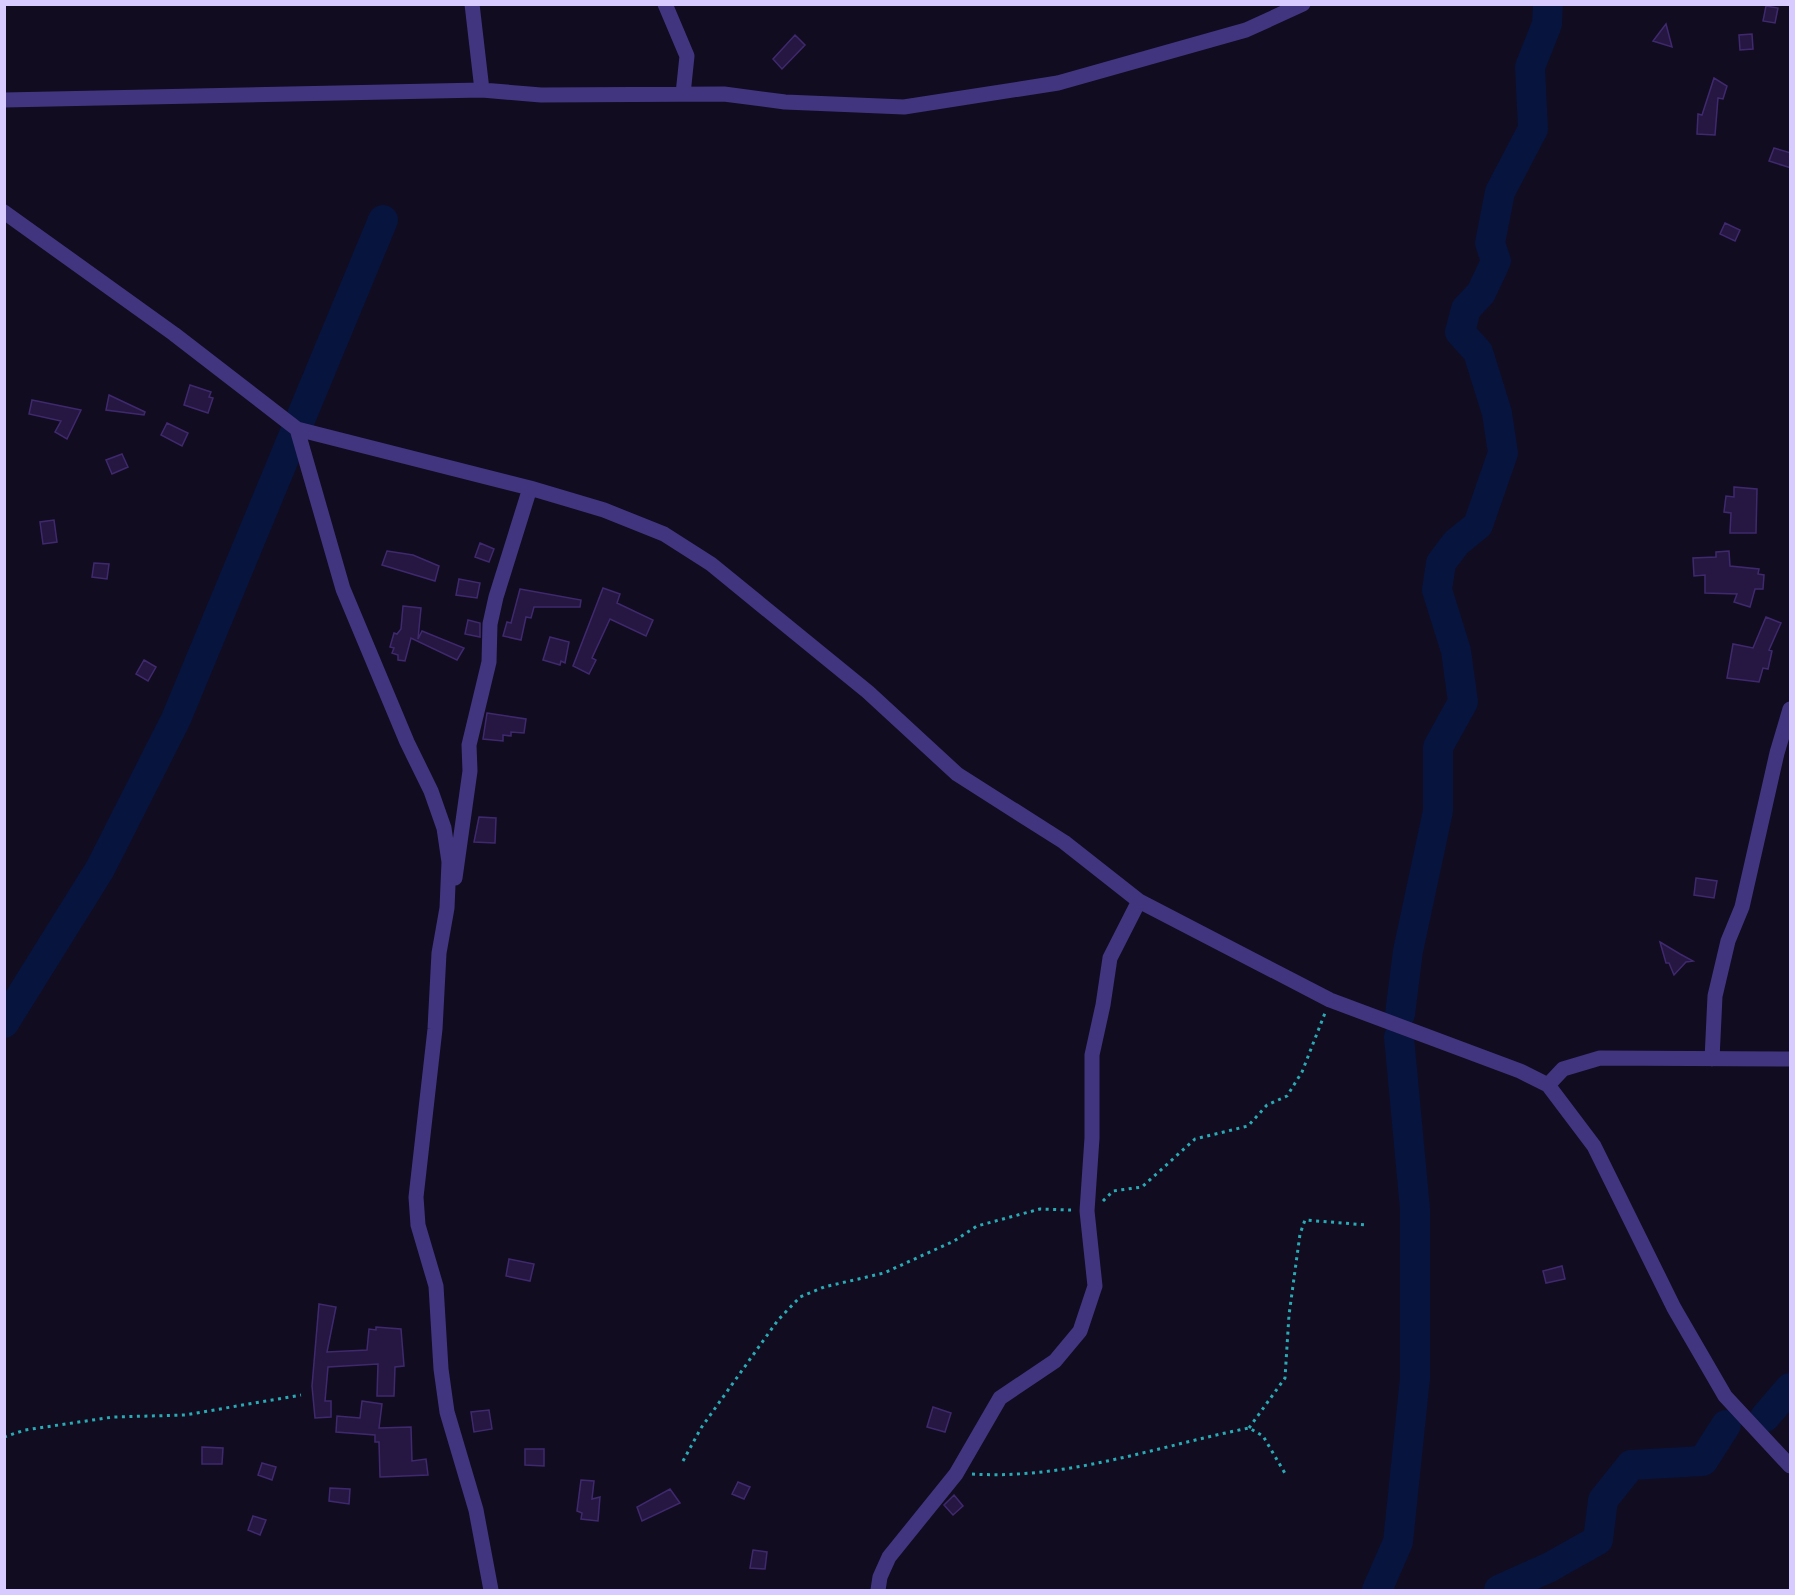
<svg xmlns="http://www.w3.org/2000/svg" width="1795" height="1595" font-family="Signika,sans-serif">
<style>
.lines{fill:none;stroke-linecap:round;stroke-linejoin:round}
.river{stroke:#07143d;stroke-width:30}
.building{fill:#251741;stroke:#3f296e;stroke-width:1.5}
.path{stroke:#29aab4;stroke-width:3;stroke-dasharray:3 4.5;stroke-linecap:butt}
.minor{stroke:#423580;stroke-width:15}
</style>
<rect width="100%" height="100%" fill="#120c20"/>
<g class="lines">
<path class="river" d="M1400,1014L1408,951L1438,811V747L1463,702L1456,651L1437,590L1441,563L1456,543L1478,525L1503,453L1497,413L1478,352L1460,332L1466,309L1481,293L1496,261L1490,243L1500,192L1533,129L1530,67L1547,24L1548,4
M4,1023L100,869L176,719L383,220
M1765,1417L1790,1388
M1377,1590L1398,1542L1415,1378V1209L1399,1037
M1499,1590L1550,1567L1598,1540L1603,1500L1631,1465L1703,1461L1726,1425"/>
</g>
<path class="building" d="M1766,6L1778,8L1775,23L1763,21Z
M1666,24L1672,47L1653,41Z
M1752,34L1753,49L1740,50L1739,35Z
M795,35L805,45L782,69L773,59Z
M1714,78L1727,86L1723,99L1718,98L1715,135L1697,134L1698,114L1702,115Z
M1774,148L1791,153V168L1769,161Z
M1725,223L1740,230L1735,241L1720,234Z
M190,385L211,392L209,397L213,398L208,413L184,405Z
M109,395L145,412L144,415L106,410Z
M32,400L81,410L67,439L55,432L61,421L29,414Z
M167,423L188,433L182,446L161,435Z
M122,454L128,467L112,474L106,460Z
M1734,487L1757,489L1756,533H1730L1731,513L1724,512L1726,496L1734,497Z
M54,520L57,542L43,544L40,522Z
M480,543L494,549L489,562L475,557Z
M387,551L413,555L439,566L435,581L382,565Z
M1729,551L1730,566L1759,569L1758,574L1764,575L1763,589H1755L1750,607L1734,602L1737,594L1705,593V575L1694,576L1693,558L1716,557V552Z
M94,563L109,564L107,579L92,577Z
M459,579L480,583L477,598L456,595Z
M603,588L620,594L617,603L653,620L646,636L610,619L592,658L596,660L589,674L573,666Z
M520,589L581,600L580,607H534L531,618L526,617L521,640L503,636L507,622L511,623Z
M403,606L421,608L418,639L422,631L464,648L457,660L411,638L405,661L398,660V655L392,653L394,648L390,647L394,633L397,634L401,629Z
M1766,617L1781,623L1769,650L1772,651L1768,669L1763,668L1759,682L1727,678L1733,644L1753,648Z
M468,620L480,623V637L465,634Z
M550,637L569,642L565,663L561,661L560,665L543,660Z
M144,660L156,667L148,681L136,674Z
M487,713L526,719L524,733L511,732V736L503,735V741L483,739Z
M479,817L496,818L495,843L474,842Z
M1696,878L1717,881L1714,898L1694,895Z
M1660,942L1680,954L1693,961L1686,962L1674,975L1669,963H1666Z
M509,1259L534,1264L530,1281L506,1276Z
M1562,1266L1565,1279L1546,1283L1543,1271Z
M319,1304L336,1307L327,1352L367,1350L369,1329L376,1330V1327L401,1329L404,1366L395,1367L394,1396H377L378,1364L328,1367L325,1401H331V1417L315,1418L312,1386Z
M362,1401L382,1404L379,1428L411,1427L412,1461L426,1459L428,1475L380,1477L379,1442H375V1435L336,1432L337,1416L360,1418Z
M933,1407L951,1413L945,1432L927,1427Z
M489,1410L492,1429L474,1432L471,1412Z
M202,1447L223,1448L222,1464H202Z
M525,1449H544V1466L525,1465Z
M262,1463L276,1467L272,1480L258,1475Z
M581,1480L594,1481L592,1499L600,1497L598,1521L581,1519L582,1513L577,1511Z
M738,1482L750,1487L744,1499L732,1494Z
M330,1488L350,1489L349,1504L329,1501Z
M670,1489L680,1503L642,1521L637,1507Z
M954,1495L963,1506L953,1515L944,1505Z
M253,1516L266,1520L260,1535L248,1530Z
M753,1550L767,1552L765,1569L750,1568Z"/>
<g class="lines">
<path class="path" d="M1103,1201L1113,1191L1142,1187L1195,1139L1248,1126L1267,1105L1287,1096L1302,1072L1325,1013
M1249,1428L1285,1378L1289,1315L1300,1234L1305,1220L1367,1225
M4,1437L25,1430L113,1417L185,1415L301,1395
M683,1461L701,1428L778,1320L800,1297L824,1287L884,1273L954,1241L977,1226L1040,1209L1071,1210
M972,1474C1067,1480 1158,1446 1249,1428L1263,1436L1286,1475"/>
<path class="minor" d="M472,4L482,90
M665,4L687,56L683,94
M4,100L482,90L541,95L724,94L785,102L904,107L1058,83L1246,30L1303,4
M4,212L174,334L297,429L530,488L604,510L664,534L711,564L868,692L957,774L1064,842L1139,901L1330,1000L1520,1071L1548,1085L1594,1146L1674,1308L1725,1396L1790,1466
M297,429L343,589L407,742L431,791L444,828L449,862L447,908L439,953L435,1029L416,1197L418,1225L436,1286L441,1369L447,1412L476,1510L491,1590
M455,878L470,771L469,745L489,662L490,624L496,597L530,488
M1712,1059L1715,996L1728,941L1742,907L1777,753L1790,709
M1548,1085L1563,1069L1600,1058L1790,1059
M878,1590L880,1577L889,1557L956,1474L1000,1398L1055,1361L1080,1331L1095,1286L1087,1211L1092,1138V1055L1103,1005L1110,958L1139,901"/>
</g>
<rect width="1795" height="1595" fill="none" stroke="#d7cbff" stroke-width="12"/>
</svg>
